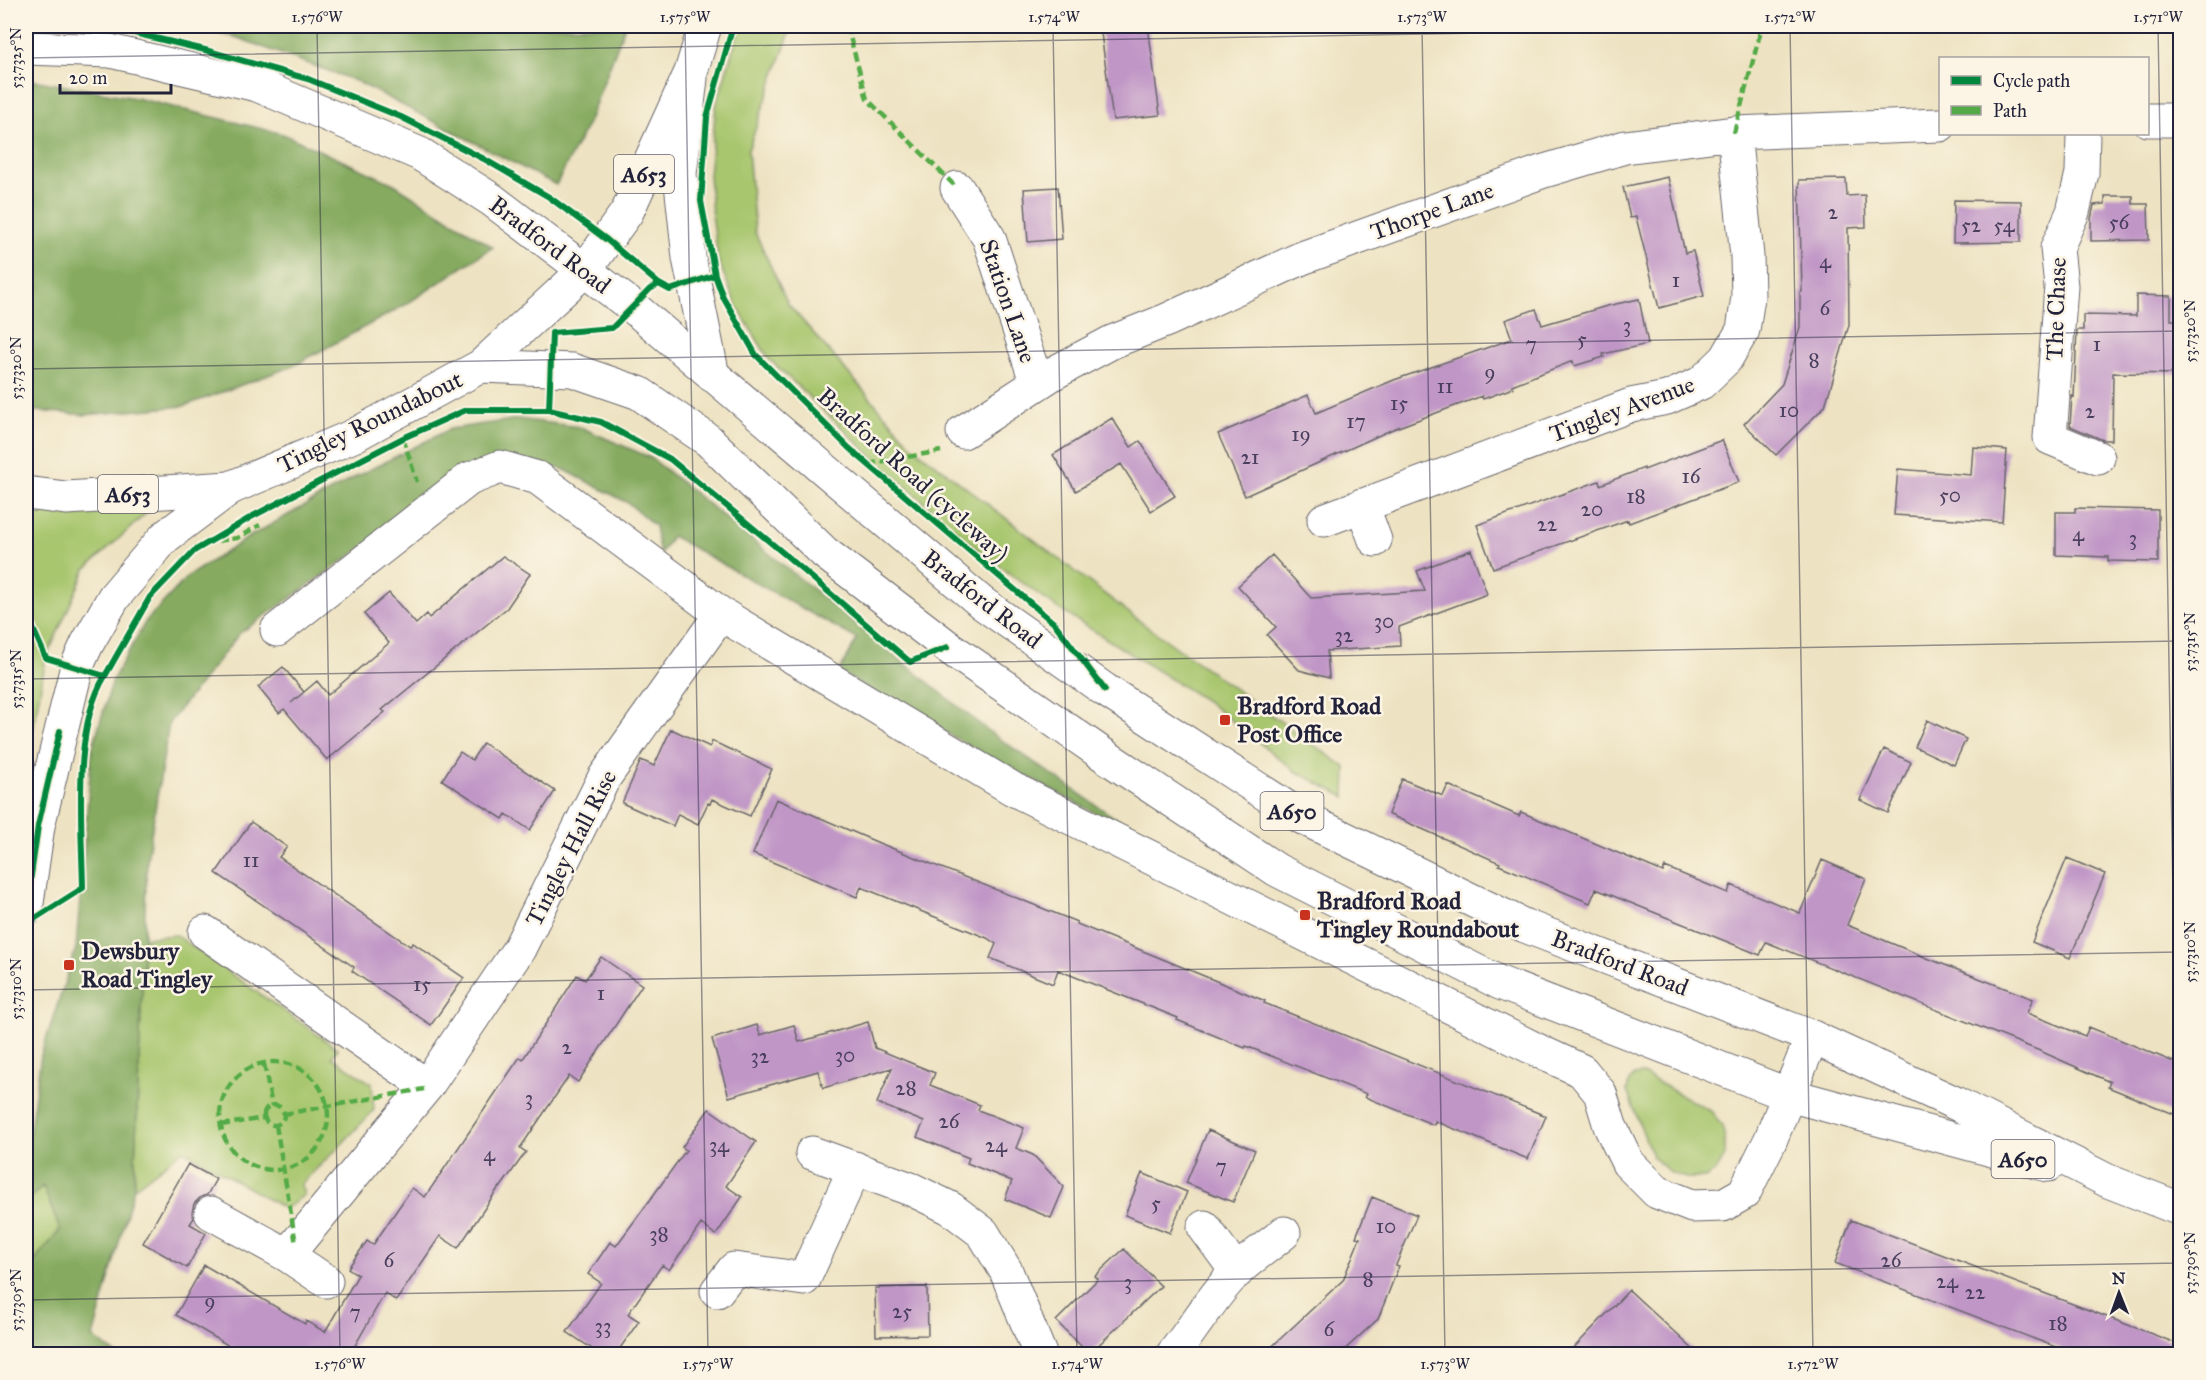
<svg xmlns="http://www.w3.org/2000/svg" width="2206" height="1380" font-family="'IM FELL Great Primer',serif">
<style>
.green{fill:#a8c66e;stroke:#657454;stroke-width:1.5}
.forest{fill:#86ab61;stroke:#54664e;stroke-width:1.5}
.building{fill:#c096c6}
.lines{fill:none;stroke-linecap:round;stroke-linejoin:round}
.minor-casing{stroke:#69656a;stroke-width:35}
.primary-casing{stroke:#69656a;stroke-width:35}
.trunk-casing{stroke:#69656a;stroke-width:35}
.minor{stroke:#fff;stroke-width:33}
.primary{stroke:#fff;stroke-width:33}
.trunk{stroke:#fff;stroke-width:33}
.quiet{stroke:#53aa46;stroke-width:4.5;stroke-dasharray:9 4.5;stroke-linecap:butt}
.cycleway-casing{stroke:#fcf5e5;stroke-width:10}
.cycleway{stroke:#00873e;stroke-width:6}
.ticks{fill:none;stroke:#22223b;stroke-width:1.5;stroke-opacity:0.45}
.poi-dot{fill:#c8321e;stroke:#fcf5e5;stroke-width:2}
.labels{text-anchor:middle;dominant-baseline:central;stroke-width:5;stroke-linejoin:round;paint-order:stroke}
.number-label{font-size:21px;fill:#4a3f5e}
.shield{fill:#fcf5e5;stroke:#63616e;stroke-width:1.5}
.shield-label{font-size:22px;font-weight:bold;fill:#22223b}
.street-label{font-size:24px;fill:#22223b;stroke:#fcf5e5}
.poi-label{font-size:24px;font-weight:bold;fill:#22223b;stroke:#fcf5e5;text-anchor:start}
.neatline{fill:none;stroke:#22223b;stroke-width:2}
.ticks-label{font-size:15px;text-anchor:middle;fill:#22223b}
</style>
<rect width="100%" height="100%" fill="#fcf5e5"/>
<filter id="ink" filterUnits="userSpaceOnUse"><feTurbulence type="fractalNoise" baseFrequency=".0167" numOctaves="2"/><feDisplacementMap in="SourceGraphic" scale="12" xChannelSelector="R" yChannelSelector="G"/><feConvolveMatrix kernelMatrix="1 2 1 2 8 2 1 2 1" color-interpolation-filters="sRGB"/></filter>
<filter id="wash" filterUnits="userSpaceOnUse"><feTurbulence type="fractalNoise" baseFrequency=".008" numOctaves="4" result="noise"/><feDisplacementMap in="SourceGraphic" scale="24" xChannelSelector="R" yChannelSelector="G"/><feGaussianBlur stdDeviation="1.35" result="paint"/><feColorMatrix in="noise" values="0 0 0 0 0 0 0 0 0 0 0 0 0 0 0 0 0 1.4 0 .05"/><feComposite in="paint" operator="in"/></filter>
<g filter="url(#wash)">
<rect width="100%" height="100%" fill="#ede2c1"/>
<path class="green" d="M740,26H792L748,150L755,232L788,304L912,446L1145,625L1346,768L1345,797L1295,771L1208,702L1060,610L983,554L877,461L769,359L737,307L718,260L712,214L709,175L716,106Z
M156,504L86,569L46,658L26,768V509Z
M176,935L338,1049L332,1057L372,1084L374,1110L339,1147L301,1184L304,1195L285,1209L183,1150L134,1188L144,938Z
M1643,1074L1712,1112L1722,1126L1725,1138V1156L1717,1170L1705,1178H1686L1671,1173L1652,1156L1627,1091L1629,1082L1634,1075Z
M43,1186L60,1230L26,1272V1199L31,1197Z"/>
<path class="forest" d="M183,26H625L589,121L556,185L356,81L235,37Z
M26,79L136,98L283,134L394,184L493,247L405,305L293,366L184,406L85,415L26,410Z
M518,419L580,427L651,458L987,730L1150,842L980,752L839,672L857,639L672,536L660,555L655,526L628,503L563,469L518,462L470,472L239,634L169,723L147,860L134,1188L93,1337L116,1354H26V1272L60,1230L43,1186L31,1197L26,1199V1155L41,1055L76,948L92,749L113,679L146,621L188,576L249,537L359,475L450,429Z"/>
<g id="blocks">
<path class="building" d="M1100,26H1148L1160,115L1113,120Z
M1668,177L1685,253L1693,251L1704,296L1659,308L1636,217L1630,218L1623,187Z
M1846,179L1847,196L1865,195L1866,227L1848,228L1849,325L1825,406L1776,455L1744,424L1782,384L1800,327V292H1802L1799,180Z
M1058,187L1062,239L1028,242L1024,189Z
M2105,196H2133V204H2148L2149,240L2091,241V219L2094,205L2105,204Z
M1954,200L2021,201V242L1953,243Z
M2136,295L2171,296V320H2181V374L2113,373L2112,440H2103L2070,426L2072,396L2074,397L2077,330H2083V315L2136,316Z
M1639,299L1648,344L1603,354L1604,357L1574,366L1573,361L1512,385L1513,388L1483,399L1482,396L1393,429L1245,496L1218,434L1308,395L1316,413L1394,380L1512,339L1505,320L1536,309L1542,325L1607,306Z
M1112,418L1131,447L1140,441L1175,496L1151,511L1121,464L1076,491L1053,455Z
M1722,440L1739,482L1629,523L1628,520L1493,568L1477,525L1599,481L1600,485L1644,468V470Z
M1973,447L2007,450L2002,522L1894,515L1898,469L1971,475Z
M2075,508L2158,510V562L2108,561V557L2056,555V512H2075Z
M1471,550L1487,594L1399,627L1400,646L1327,651L1329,678L1299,670L1267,635L1276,627L1238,586L1272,555L1311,598L1425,591L1417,571Z
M503,556L530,574L507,608L382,710L385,712L327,760L284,709L279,713L258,687L283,667L304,692L291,703L317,681L328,695L389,643L364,614L389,593L416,624L427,614L429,618Z
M1927,720L1966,739L1954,765L1915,747Z
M671,729L710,747L712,741L772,769L750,816L712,799L710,804L708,803L698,824L678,814L673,826L622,803L641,760L654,766Z
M483,743L555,791L530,830L506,814L503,819L442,780L460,752L472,760Z
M1884,749L1911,762L1888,813L1860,800Z
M1402,779L1443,796L1448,785L1519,816L1521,812L1663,872L1665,867L1728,893L1731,885L1800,913L1822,860L1866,879L1847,925L1932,960L2033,999L2027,1013L2085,1036L2089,1027L2181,1065V1117L2108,1087L2110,1082L2040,1051L1766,942L1760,955L1596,889L1590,903L1499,865L1500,863L1388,814Z
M776,799L879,843L1077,922V924L1265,1001L1264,1003L1546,1116L1528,1159L1435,1121L1434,1125L1365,1097L1367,1094L1246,1046L1245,1048L1177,1020L1178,1018L1058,970L1053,984L990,958L996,944L987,938L861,887L857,897L753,854Z
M251,822L287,847L279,857L410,946L413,943L464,978L431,1025L352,971L354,967L216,873Z
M2067,858L2105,874L2070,958L2032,942Z
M601,957L642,985L578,1082L569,1076L520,1148L526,1152L500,1188L499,1187L458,1248L440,1236L396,1301L385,1293L353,1349L363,1354H243L176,1315L204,1265L305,1324L306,1321L325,1332L358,1275L348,1268L367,1241L373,1245L412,1188L425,1197L520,1057L523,1059L577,975L585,980Z
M868,1022L875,1048L935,1073L930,1085L980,1105L978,1110L1024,1128L1016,1148L1033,1155L1064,1187L1051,1218L1005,1199L1012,1181L967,1163L969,1158L917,1137L924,1122L877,1103L892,1068L823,1088L818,1071L729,1097L712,1039L757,1025L760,1035L794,1025L799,1042Z
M709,1109L756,1142L726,1186L742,1197L716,1235L701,1224L669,1270L662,1265L628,1314L639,1321L616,1354H600L567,1332L601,1283L588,1274L610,1242L616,1246L650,1200L686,1150L682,1147Z
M1208,1130L1255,1150L1233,1202L1186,1183Z
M188,1164L216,1179L207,1195L201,1197L194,1204L192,1213L194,1218L190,1224L206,1233L187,1268L143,1243Z
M1142,1173L1187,1192L1170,1233L1125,1215Z
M1372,1197L1417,1215L1396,1265L1399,1266L1378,1319L1340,1354H1264L1343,1280L1360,1238L1356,1237Z
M1851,1220L2181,1345V1354H2074L1835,1263Z
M1124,1249L1161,1286L1089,1354L1056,1321L1098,1279L1095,1276Z
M927,1287L928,1335L876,1336L875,1288Z
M1629,1290L1698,1354H1568Z"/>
</g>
</g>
<g filter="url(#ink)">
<use href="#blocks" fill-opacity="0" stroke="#69656a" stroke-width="1.5"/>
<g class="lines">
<g class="minor-casing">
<path id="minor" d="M2148,120H2180
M2083,134L2082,173L2073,212L2057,248L2061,286L2050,438L2098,458
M957,188L989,238L1037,384
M963,432L1052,374L1112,342L1167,320L1302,258L1541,172L1625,147L1734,133L1940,125
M1362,505L1375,540
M1324,520L1631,405L1667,398L1701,383L1726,359L1743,330L1748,297L1747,256L1734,133
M277,630L469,479L500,467L538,478L721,614L1013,789L1543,1053L1582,1071L1600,1093L1610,1126L1628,1163L1657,1192L1692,1206L1723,1205L1744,1193L1770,1141L1812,1037
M205,932L427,1086
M812,1153L913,1190L950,1208L983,1233L1006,1271L1040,1354
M211,1213L287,1255L326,1281
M1204,1227L1237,1272
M287,1255L427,1086L519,949L604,778L721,614
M717,1291L734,1269L804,1279L855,1168
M1173,1354C1194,1328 1213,1295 1236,1272C1251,1257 1269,1246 1284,1233"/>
</g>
<g class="primary-casing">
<path id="primary" d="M26,48L110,51L257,85L420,154L492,200L633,307L982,603L1105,690L1303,818L1525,926L1812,1037L1955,1103L2108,1181L2180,1209
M691,78L680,174L689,258L713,376
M481,366L572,370L639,393L708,440L825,553L948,647L1111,760L1277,870L1500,983L1789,1095L2048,1165
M26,910L38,826L77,666L87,644L114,597L165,537L230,488"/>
</g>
<g class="trunk-casing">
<path id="trunk" d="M26,493L66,498L230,488L353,436L481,366L585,270L627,212L691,72L705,26"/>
</g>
<use href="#minor" class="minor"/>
<use href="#primary" class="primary"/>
<use href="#trunk" class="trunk"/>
<path class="quiet" d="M847,26L867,99L957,188
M1734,133L1762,26
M403,438L417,482
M868,464L941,451
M218,541L237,538L260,525
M220 1116a54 54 0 1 1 108 0a54 54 0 1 1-108 0Z
M264,1064L272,1106
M264 1115a10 10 0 1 1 20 0a10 10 0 1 1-20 0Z
M284,1114L424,1089
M221,1125L264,1118
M276,1125L296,1244"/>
<g class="cycleway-casing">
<path id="cycleway" d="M105,26L205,50L308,79L401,117L484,159L549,197L607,240L659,284
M715,275L723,297L756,355L849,448L1055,624L1105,690
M549,410L601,422L670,459L788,557L910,662L948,647
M26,613L46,658L105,676L150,597L194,551L253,516L403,438L466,410H549L552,333L612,328L650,289L659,284L670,290L715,275L701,201L707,117L733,26
M26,910L38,826L60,731
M26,924L83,888C82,825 72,730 105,676"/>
</g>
<use href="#cycleway" class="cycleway"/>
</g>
</g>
<path class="ticks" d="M317,26L340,1354M685,26L708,1354M1053,26L1077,1354M1422,26L1445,1354M1790,26L1813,1354M2158,26L2180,1302M26,58L1892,26M26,369L2180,331M26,679L2180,641M26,990L2180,952M26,1300L2180,1263"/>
<g class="poi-dot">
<rect x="1219" y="714" width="12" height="12" rx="3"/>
<rect x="1299" y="909" width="12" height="12" rx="3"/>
<rect x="63" y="959" width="12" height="12" rx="3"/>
</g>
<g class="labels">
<g class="number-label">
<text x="1833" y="212">2</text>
<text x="2119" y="222">56</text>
<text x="1971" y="225">52</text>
<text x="2004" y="225">54</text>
<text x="1825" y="261">4</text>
<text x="1676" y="280">1</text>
<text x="1825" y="308">6</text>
<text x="1627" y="325">3</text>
<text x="1582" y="339">5</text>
<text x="1531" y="344">7</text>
<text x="2097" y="344">1</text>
<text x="1814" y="360">8</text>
<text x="1490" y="372">9</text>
<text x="1445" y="386">11</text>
<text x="1399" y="403">15</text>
<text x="1789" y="410">10</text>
<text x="2090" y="411">2</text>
<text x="1356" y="421">17</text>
<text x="1301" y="434">19</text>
<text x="1250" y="457">21</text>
<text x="1691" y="476">16</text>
<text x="1950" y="495">50</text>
<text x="1636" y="496">18</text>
<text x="1592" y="509">20</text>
<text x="1547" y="524">22</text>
<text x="2078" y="534">4</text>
<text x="2133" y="538">3</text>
<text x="1384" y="621">30</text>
<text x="1344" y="635">32</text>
<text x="251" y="860">11</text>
<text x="422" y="984">15</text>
<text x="601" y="993">1</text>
<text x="567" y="1047">2</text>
<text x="845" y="1055">30</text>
<text x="760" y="1056">32</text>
<text x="906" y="1088">28</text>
<text x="529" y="1098">3</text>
<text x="949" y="1121">26</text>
<text x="719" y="1145">34</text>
<text x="996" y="1145">24</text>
<text x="489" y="1154">4</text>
<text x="1221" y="1166">7</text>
<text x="1156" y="1203">5</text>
<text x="1386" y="1226">10</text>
<text x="659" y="1234">38</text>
<text x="389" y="1260">6</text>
<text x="1891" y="1260">26</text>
<text x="1368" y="1279">8</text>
<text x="1947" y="1281">24</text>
<text x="1128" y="1282">3</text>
<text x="1975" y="1292">22</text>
<text x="210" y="1301">9</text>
<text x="902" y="1311">25</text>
<text x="355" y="1312">7</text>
<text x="2058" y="1323">18</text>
<text x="603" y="1326">33</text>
<text x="1329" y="1329">6</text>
</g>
<g class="shield">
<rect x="614" y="155" width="60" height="38" rx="4.5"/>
<rect x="98" y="475" width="60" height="38" rx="4.5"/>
<rect x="1260.5" y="792" width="63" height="38" rx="4.5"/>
<rect x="1991.5" y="1140" width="63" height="38" rx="4.5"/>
</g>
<g class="shield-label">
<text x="644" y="174">A653</text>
<text x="128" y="494">A653</text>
<text x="1292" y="811">A650</text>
<text x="2023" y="1159">A650</text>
</g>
<g class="street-label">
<text transform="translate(1432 211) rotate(-20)">Thorpe Lane</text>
<text transform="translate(550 245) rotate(37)">Bradford Road</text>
<text transform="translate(1008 301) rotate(71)">Station Lane</text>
<text transform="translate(2056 309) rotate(-88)">The Chase</text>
<text transform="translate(1622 409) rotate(-20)">Tingley Avenue</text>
<text transform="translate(370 422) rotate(-26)">Tingley Roundabout</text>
<text transform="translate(913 475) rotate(42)">Bradford Road (cycleway)</text>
<text transform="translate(982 599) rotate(38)">Bradford Road</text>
<text transform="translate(571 848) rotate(-63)">Tingley Hall Rise</text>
<text transform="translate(1620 963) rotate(21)">Bradford Road</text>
</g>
<g class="poi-label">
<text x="1237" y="706">Bradford Road<tspan x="1237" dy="28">Post Office</tspan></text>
<text x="1317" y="901">Bradford Road<tspan x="1317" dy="28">Tingley Roundabout</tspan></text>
<text x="81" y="951">Dewsbury<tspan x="81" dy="28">Road Tingley</tspan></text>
</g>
</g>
<rect width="2206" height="1380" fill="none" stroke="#fcf5e5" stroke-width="66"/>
<rect x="1939" y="57" width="210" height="78" fill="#fcf5e5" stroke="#a5a1a1" stroke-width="1.5"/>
<rect x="1951" y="76" width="30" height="9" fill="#00873e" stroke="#a5a1a1" stroke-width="1.5"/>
<text x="1993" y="87" font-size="18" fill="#22223b">Cycle path</text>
<rect x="1951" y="106" width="30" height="9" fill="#53aa46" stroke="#a5a1a1" stroke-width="1.5"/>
<text x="1993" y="117" font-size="18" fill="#22223b">Path</text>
<g transform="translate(2119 1293) rotate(359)" stroke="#fcf5e5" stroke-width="4.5" paint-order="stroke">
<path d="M0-4.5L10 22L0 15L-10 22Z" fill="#22223b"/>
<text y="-9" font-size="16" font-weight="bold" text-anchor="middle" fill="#22223b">N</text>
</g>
<path d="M60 84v9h111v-9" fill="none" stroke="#22223b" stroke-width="3"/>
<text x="69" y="84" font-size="18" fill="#22223b" stroke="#fcf5e5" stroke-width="4.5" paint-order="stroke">20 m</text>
<rect x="33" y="33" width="2140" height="1314" class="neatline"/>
<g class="ticks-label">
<text x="317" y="22">1.576°W</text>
<text x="685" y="22">1.575°W</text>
<text x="1054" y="22">1.574°W</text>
<text x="1422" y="22">1.573°W</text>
<text x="1790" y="22">1.572°W</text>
<text x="2158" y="22">1.571°W</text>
<text transform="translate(16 58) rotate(-90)" y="5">53.7325°N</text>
<text transform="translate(2190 331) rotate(-90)" y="5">53.7320°N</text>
<text transform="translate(16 368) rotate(-90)" y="5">53.7320°N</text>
<text transform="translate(2190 642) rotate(-90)" y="5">53.7315°N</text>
<text transform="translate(16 679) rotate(-90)" y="5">53.7315°N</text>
<text transform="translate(2190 952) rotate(-90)" y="5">53.7310°N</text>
<text transform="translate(16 989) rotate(-90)" y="5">53.7310°N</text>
<text transform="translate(2190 1263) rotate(-90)" y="5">53.7305°N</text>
<text transform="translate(16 1300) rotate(-90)" y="5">53.7305°N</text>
<text x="340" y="1369">1.576°W</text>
<text x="708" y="1369">1.575°W</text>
<text x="1077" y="1369">1.574°W</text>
<text x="1445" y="1369">1.573°W</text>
<text x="1813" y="1369">1.572°W</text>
</g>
</svg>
